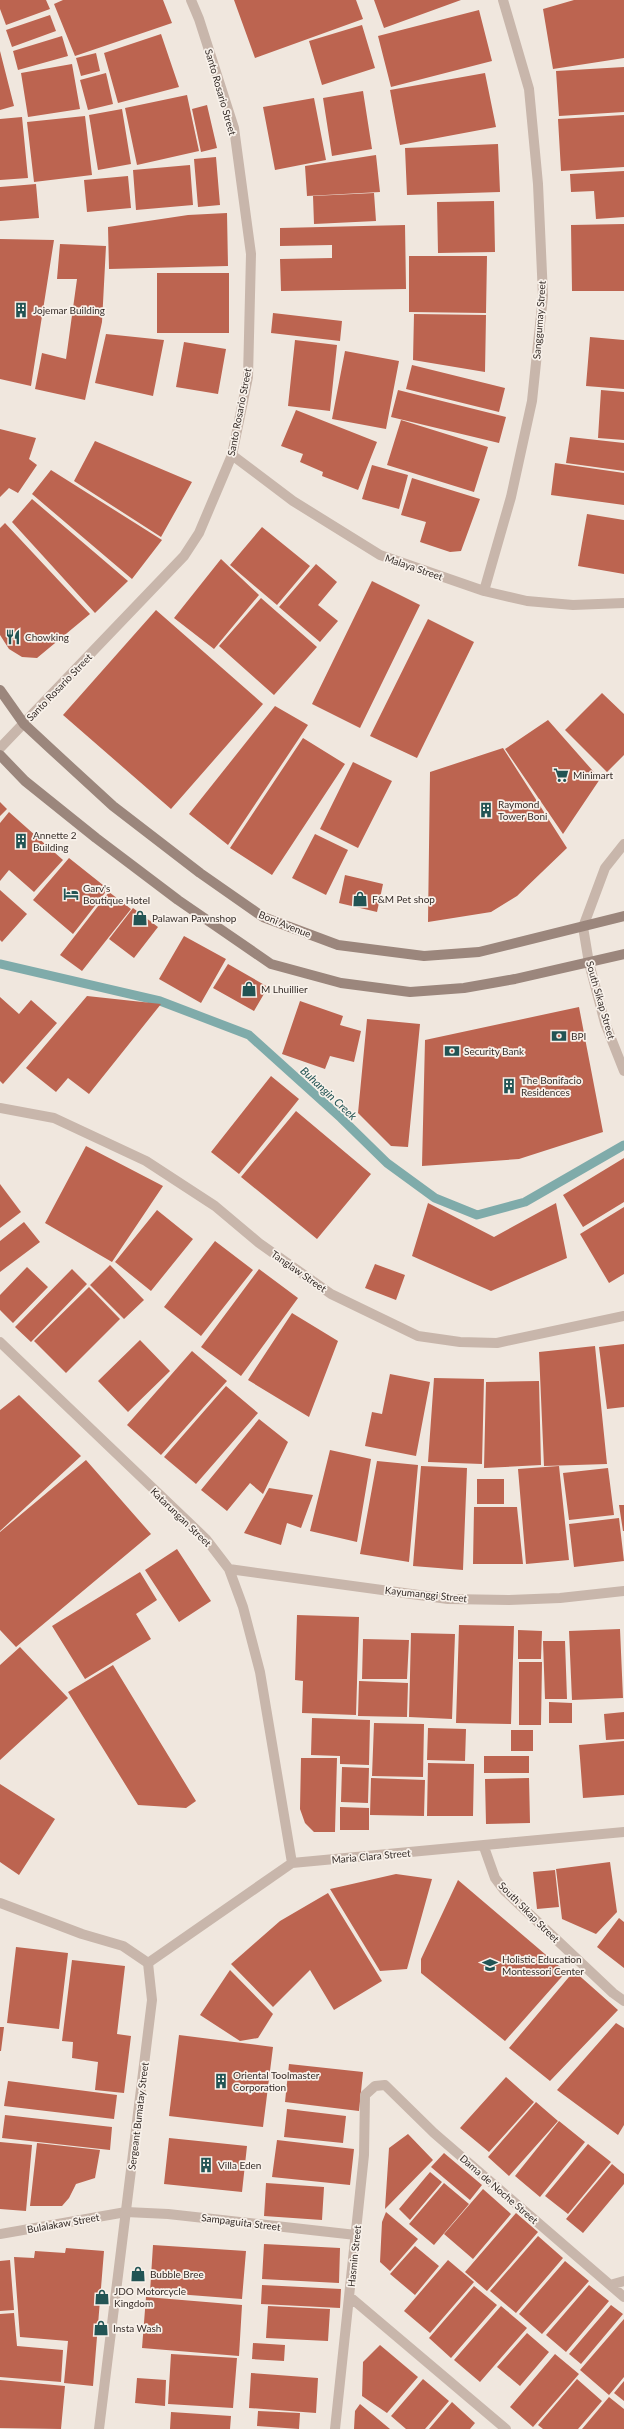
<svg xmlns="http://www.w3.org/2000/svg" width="624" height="2429" font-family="Lato,sans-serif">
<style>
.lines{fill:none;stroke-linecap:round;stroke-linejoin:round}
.stream{stroke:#7fabaa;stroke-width:9}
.building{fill:#bc6450}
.minor{stroke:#c8b6ab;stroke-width:10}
.tertiary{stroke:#c8b6ab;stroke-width:10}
.secondary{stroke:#9b867c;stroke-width:10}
.labels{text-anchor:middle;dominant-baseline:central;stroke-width:3.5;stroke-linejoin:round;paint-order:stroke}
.street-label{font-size:10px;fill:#362d29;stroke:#f8f1ea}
.poi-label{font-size:10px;fill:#362d29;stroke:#f8f1ea;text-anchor:start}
.water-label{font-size:11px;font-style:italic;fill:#225454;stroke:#f8f1ea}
</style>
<rect width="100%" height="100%" fill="#f0e7de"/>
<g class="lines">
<path class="stream" d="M0,964L160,1001L249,1035L341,1118L387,1163L435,1198L477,1215L525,1202L624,1145"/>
</g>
<path class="building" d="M0,0H46L50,9L6,25L0,9Z
M63,0H163L172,23L75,56L54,4Z
M234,0H356L363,19L255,58Z
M374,0H461L384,28Z
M574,0H624V58L553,69L543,9Z
M479,10L492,61L391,87L378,36Z
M50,15L56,31L12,47L6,30Z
M362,25L375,68L322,85L309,41Z
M161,34L179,87L118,103L104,53Z
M62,36L68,56L18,70L13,51Z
M0,51L14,106L0,110Z
M96,53L100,71L81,76L76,58Z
M72,64L80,109L28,117L21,73Z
M624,67V112L559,116L556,71Z
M106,73L113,104L88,110L80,80Z
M485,73L496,127L400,145L390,90Z
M363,91L372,149L332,156L323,98Z
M187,95L199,151L137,165L125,108Z
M314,98L326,160L275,170L263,107Z
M207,105L217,148L201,152L192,109Z
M122,109L131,164L98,170L89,115Z
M624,115V167L561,171L558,119Z
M85,116L92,175L34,182L27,122Z
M22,117L28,178L0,180V119Z
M498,144L500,192L407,195L405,148Z
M376,155L380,192L307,196L305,166Z
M216,157L220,205L198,207L194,159Z
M190,165L193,205L136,210L133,170Z
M624,171V217L596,219L594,191L571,192L570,174Z
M128,176L131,208L87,212L84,180Z
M36,184L39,218L0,221V187Z
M374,193L376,221L314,224L313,196Z
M494,201L495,252L438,253L437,202Z
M227,213L228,266L109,269L108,227L188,215Z
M624,224V291H572L571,225Z
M405,225L406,289L281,291L280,259L332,258V245L280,246V228Z
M0,239L54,240L31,386L0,379Z
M60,244L106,246L102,322L85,400L35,389L42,353L66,359L77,279H57Z
M409,256H487L486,313L409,312Z
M157,273H229V333H157Z
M273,313L342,321L340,341L271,333Z
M414,314L486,315L485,372L413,360Z
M106,334L164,340L153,396L95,383Z
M590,337L624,340V389L586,386Z
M295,340L337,345L330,411L288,406Z
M184,342L226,349L218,394L176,387Z
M345,351L399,361L386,429L332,419Z
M412,365L505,388L499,412L406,389Z
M398,390L506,417L499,443L391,417Z
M601,390L624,392V440L598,438Z
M296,410L377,442L358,490L322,476L323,472L300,462L303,454L281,446Z
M401,420L488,447L474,492L387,465Z
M0,429L36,438L29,459L37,465L18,493L9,488L0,497Z
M570,437L624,443V471L566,463Z
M95,441L192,482L161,537L74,481Z
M555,463L624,473V505L551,495Z
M372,465L408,475L399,509L362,499Z
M51,470L162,540L132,579L32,494Z
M412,478L480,499L461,551L450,552L420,542L426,522L401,515Z
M32,499L128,581L95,613L12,522Z
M587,514L624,520V574L578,566Z
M5,523L90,614L37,658L22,657L9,649L0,635V528Z
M262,527L310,566L277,605L230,565Z
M221,559L259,595L214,649L174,618Z
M316,564L337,582L318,605L338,621L320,642L279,607Z
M372,581L420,605L360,728L312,704Z
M261,598L317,647L274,695L219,646Z
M156,610L263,704L171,809L63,715Z
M428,619L474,642L417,758L370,736Z
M602,693L624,714V755L607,772L565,730Z
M275,706L308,725L228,845L189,814Z
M548,720L600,779L563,834L505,749Z
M303,738L345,764L272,875L230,848Z
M503,748L567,848L517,896L491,912L428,922L430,772Z
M353,762L392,781L358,848L320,829Z
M0,802L7,809L0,816Z
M9,812L63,860L34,892L9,870L0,881V823Z
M315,834L348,850L326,895L292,878Z
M69,858L108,889L73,934L33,900Z
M345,875L383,884L377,912L339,903Z
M0,890L27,914L2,942L0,940Z
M109,892L131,909L82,971L60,955Z
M133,908L158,927L134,958L109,939Z
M184,936L226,959L201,1003L159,979Z
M228,964L268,987L254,1011L213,988Z
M87,996L161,1004L89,1094L68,1078L56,1092L26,1068Z
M0,997L19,1014L31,1000L57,1023L3,1084L0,1081Z
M300,1001L343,1016L340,1025L361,1031L354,1062L330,1056L325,1069L282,1054Z
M579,1007L603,1132L519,1159L422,1166L425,1040Z
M367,1019L420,1024L408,1147L391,1146L358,1113Z
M271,1076L299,1099L239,1174L211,1152Z
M296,1111L371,1174L317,1239L241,1177Z
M86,1146L163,1186L112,1262L45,1223Z
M624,1158V1202L583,1227L563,1195Z
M0,1184L21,1212L0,1228Z
M428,1203L494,1237L556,1203L567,1258L491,1291L412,1256Z
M624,1207V1274L609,1283L580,1234Z
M157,1210L193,1239L151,1291L115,1262Z
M24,1222L40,1242L0,1272V1241Z
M215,1241L253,1270L201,1336L164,1307Z
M375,1264L405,1275L396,1300L365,1288Z
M110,1265L144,1300L124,1319L90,1285Z
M27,1267L48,1287L13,1323L0,1310V1295Z
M72,1269L87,1284L31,1342L15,1327Z
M259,1269L298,1298L241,1376L201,1347Z
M89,1287L120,1319L66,1373L34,1341Z
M292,1313L338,1341L309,1417L248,1380Z
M140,1340L170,1371L128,1412L98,1381Z
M624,1344V1407L607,1409L599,1347Z
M595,1346L607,1464L544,1466L539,1352Z
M192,1351L227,1381L161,1455L127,1425Z
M390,1374L430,1382L416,1456L365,1446L372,1412L382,1414Z
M434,1378L484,1379L482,1464L428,1462Z
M539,1381L541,1465L484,1468L486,1382Z
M226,1386L258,1413L196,1484L164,1457Z
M19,1395L81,1456L0,1531V1410Z
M259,1419L288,1442L263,1494L250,1483L227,1511L201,1490Z
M330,1450L371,1459L357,1542L310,1531Z
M86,1460L151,1534L16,1647L0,1630V1532Z
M377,1461L418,1465L409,1562L360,1554Z
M421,1466L467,1468L463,1570L413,1566Z
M559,1466L569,1560L526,1564L518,1469Z
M608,1468L614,1515L569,1520L563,1473Z
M477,1479H504V1504H477Z
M269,1488L313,1495L301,1528L287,1523L281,1545L244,1533Z
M619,1505H624V1531H623Z
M474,1507H517L523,1564H473Z
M619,1518L624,1561L574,1567L569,1524Z
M177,1549L211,1601L179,1622L145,1570Z
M140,1572L157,1600L136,1614L151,1639L85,1679L52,1626Z
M297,1615L359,1617L356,1715L302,1713L303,1681L295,1680Z
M459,1625L514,1626L511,1724L456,1723Z
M620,1629L623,1698L572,1700L569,1631Z
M518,1630L542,1631L541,1659H518Z
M411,1633L455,1634L452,1719L409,1717Z
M363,1639L409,1640L407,1679H362Z
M543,1641H565L567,1699H545Z
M20,1647L68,1698L0,1760V1665Z
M519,1662H542L541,1725H519Z
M113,1665L196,1801L186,1808L138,1805L68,1692Z
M359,1681L408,1683L407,1717L358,1716Z
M549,1702L572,1703V1723H549Z
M624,1712V1739L606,1740L604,1714Z
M312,1718L370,1720L369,1765L340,1764V1756L311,1755Z
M374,1723L424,1724L423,1777L372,1776Z
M428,1728L466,1729L465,1761L427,1760Z
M511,1730H533V1751H511Z
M624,1741V1795L583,1798L579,1745Z
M484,1756H529V1773H484Z
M301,1758H337L335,1832H314L305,1823L300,1809Z
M428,1763L474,1764L473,1816H427Z
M342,1767L369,1768L368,1803L341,1802Z
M371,1778L425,1780L424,1816L370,1815Z
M529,1778L530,1823L486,1824L485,1779Z
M0,1784L55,1819L19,1875L0,1862Z
M340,1807L369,1808V1830H340Z
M610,1862L617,1912L596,1934L562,1919L556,1869Z
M555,1870L559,1907L537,1909L533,1872Z
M396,1874L432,1879L407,1969L380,1971L330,1889Z
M458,1880L566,1972L505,2041L421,1973V1959Z
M328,1893L382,1981L334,2010L310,1970L273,2007L231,1964L280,1921Z
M619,1918L624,1922V1968L597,1947Z
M16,1947L68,1953L59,2029L7,2023Z
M72,1960L125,1966L117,2034L131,2036L124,2093L95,2090L98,2062L72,2058L73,2042L62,2041Z
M230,1970L273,2014L258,2038L240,2041L200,2015Z
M574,1971L618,2010L550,2081L509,2048Z
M616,2023L624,2028V2125L618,2135L557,2090Z
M0,2027H4L1,2051H0Z
M179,2035L273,2047L263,2127L169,2116Z
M289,2064L363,2072L359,2111L285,2102Z
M506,2077L534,2102L489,2152L460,2128Z
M8,2081L117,2095L114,2119L4,2106Z
M536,2102L558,2121L509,2176L488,2157Z
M287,2109L346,2116L343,2143L284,2137Z
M5,2115L112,2127L110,2150L2,2138Z
M559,2121L585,2142L540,2197L515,2176Z
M408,2134L433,2160L385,2209L389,2148Z
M169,2138L247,2146L242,2192L164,2184Z
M277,2140L354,2149L350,2185L272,2177Z
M0,2142L32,2145L26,2211L0,2209Z
M37,2143L100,2150L95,2178L76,2184L69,2198L62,2206H30Z
M588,2144L611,2162L568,2214L545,2196Z
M444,2153L482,2185L470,2200L431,2167Z
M612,2164L624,2174V2184L583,2233L566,2219Z
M430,2172L442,2182L410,2220L399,2209Z
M266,2183L324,2187L322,2220L264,2216Z
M444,2183L469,2204L434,2245L409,2224Z
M483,2189L511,2214L473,2259L444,2234Z
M386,2212L418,2239L390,2271L380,2262L382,2222Z
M516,2213L538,2232L487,2291L465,2272Z
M538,2236L563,2258L516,2313L490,2291Z
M264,2244L340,2248L339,2283L262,2279Z
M153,2245L246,2251L242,2299L150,2292Z
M415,2246L439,2266L415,2295L390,2274Z
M66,2248L104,2251L93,2386L64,2383L68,2341L20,2337L14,2257L34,2258L35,2251L65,2253Z
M10,2260L14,2310L0,2311V2261Z
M448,2260L474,2282L430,2333L404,2311Z
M565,2261L589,2281L542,2334L519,2314Z
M262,2285L341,2289L340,2308L261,2304Z
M589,2285L609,2301L566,2352L546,2335Z
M474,2286L497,2305L451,2358L429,2338Z
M146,2297L242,2305L239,2356L142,2348Z
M611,2305L623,2314L581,2364L569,2354Z
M268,2306L330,2309L328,2341L266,2338Z
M501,2306L527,2328L480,2382L454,2360Z
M14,2313L17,2346L63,2350L61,2382L0,2377V2314Z
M624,2319V2377L609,2395L580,2370Z
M527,2333L549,2352L520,2386L497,2367Z
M253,2343L285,2345L284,2361L252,2359Z
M380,2345L418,2377L387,2413L362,2396L363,2362Z
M171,2354L237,2358L233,2408L168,2404Z
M555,2354L579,2374L533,2427L510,2407Z
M251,2373L318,2378L316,2413L249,2408Z
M137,2378L166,2380L165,2406L135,2403Z
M423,2379L449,2401L425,2429H406L391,2416Z
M577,2379L602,2401L578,2429H543L538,2425Z
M0,2380L65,2386L61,2429L0,2428Z
M624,2381V2401L614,2393Z
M609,2397L624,2409V2429H582Z
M452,2402L475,2423L470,2429H429Z
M360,2404L390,2429H354L355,2411Z
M258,2411L300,2413L299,2429L257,2426Z
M171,2412L231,2416L230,2429H170Z"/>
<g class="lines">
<path class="minor" d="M232,455L293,501L380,555L484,591L527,601L573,605L624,603
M484,591L511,497L532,401L543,296L538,184L529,89L503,0
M0,748L184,556L199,533L232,455L248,377L251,254L234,128L199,19L191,0
M624,844L605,868L583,927L589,963L605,1023L624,1071
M0,1108L54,1118L146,1161L215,1206L259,1243L331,1294L418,1336L460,1342L497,1343L624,1316
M0,1342L206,1539L229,1569L243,1607L260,1672L292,1863
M229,1569L448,1599L509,1600L560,1598L624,1591
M484,1847L495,1878L504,1890L613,1993L624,2001
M148,1963L292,1863L624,1832
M0,2234L126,2212L168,2214L356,2235
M610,2285L624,2281
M350,2297L506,2429
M335,2429L364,2155L365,2095L375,2086L385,2085L434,2133L624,2297"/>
<path class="tertiary" d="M0,1903L82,1934L123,1946L148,1963L152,2000L99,2429"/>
<path class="secondary" d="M0,690L24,724L52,750L113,806L200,873L263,917L338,945L424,956L479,952L624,916
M0,755L25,781L96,838L178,900L271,964L341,983L410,992L464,988L515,979L624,954"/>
</g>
<defs>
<g id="building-bare" transform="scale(1.2)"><path d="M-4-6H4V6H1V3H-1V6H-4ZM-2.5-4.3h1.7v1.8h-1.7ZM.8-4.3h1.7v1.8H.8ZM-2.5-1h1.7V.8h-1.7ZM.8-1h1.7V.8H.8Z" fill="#225454" stroke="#f8f1ea" stroke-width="2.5" paint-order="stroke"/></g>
<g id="restaurant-bare" transform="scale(1.2)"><path d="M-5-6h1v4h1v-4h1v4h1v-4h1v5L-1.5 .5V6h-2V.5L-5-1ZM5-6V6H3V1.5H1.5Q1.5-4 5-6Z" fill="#225454" stroke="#f8f1ea" stroke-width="2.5" paint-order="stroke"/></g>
<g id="supermarket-bare" transform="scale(1.2)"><path d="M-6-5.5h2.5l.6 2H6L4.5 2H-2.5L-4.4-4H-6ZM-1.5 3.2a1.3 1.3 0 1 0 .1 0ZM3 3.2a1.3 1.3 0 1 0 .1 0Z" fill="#225454" stroke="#f8f1ea" stroke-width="2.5" paint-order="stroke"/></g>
<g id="hotel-bare" transform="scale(1.2)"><path d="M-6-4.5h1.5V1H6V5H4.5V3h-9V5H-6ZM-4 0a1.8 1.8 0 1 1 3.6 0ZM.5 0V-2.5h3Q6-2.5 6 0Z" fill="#225454" stroke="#f8f1ea" stroke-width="2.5" paint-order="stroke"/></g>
<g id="shop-bare" transform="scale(1.2)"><path d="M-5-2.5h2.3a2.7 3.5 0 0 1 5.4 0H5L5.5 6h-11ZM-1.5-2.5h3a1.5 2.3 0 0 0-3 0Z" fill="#225454" stroke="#f8f1ea" stroke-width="2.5" paint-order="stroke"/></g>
<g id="bank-bare" transform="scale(1.2)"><path d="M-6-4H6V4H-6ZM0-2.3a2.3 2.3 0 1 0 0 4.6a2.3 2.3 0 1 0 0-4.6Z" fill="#225454" stroke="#f8f1ea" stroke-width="2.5" paint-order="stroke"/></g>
<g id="school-bare" transform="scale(1.2)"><path d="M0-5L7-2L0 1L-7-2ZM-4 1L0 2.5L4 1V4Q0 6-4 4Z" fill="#225454" stroke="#f8f1ea" stroke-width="2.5" paint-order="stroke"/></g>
</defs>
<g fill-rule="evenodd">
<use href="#building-bare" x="21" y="310"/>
<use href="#restaurant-bare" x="13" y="637"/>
<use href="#supermarket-bare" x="561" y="775"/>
<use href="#building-bare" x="486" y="810"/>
<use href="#building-bare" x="21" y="841"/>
<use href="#hotel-bare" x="71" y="894"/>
<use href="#shop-bare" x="360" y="899"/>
<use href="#shop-bare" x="140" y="918"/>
<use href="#shop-bare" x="249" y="989"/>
<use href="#bank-bare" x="559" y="1036"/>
<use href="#bank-bare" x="452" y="1051"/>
<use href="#building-bare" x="509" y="1086"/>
<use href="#school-bare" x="490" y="1965"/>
<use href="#building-bare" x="221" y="2081"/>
<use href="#building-bare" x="206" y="2165"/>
<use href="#shop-bare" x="138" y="2274"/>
<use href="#shop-bare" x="102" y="2297"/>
<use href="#shop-bare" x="101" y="2328"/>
</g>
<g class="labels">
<g class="street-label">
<text transform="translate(221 92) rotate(74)">Santo Rosario Street</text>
<text transform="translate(539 320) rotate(-86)">Sanggumay Street</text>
<text transform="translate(239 412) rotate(-79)">Santo Rosario Street</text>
<text transform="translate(414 567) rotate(19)">Malaya Street</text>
<text transform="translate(59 687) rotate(-46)">Santo Rosario Street</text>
<text transform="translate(285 924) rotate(22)">Boni Avenue</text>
<text transform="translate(601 1000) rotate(74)">South Sikap Street</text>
<text transform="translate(299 1271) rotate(35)">Tanglaw Street</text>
<text transform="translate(181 1517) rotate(44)">Katarungan Street</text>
<text transform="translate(426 1594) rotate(6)">Kayumanggi Street</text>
<text transform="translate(371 1856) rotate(-5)">Maria Clara Street</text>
<text transform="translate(529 1912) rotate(45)">South Sikap Street</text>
<text transform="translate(138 2116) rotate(-83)">Sergeant Bumatay Street</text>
<text transform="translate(499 2189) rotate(41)">Dama de Noche Street</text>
<text transform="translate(241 2222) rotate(7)">Sampaguita Street</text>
<text transform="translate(63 2223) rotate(-10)">Bulalakaw Street</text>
<text transform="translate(354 2256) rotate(-84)">Hasmin Street</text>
</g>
<g class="poi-label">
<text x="33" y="310">Jojemar Building</text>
<text x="25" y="637">Chowking</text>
<text x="573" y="775">Minimart</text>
<text x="498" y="804">Raymond<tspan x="498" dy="12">Tower Boni</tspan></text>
<text x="33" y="835">Annette 2<tspan x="33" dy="12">Building</tspan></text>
<text x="83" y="888">Garv's<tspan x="83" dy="12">Boutique Hotel</tspan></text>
<text x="372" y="899">F&amp;M Pet shop</text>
<text x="152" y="918">Palawan Pawnshop</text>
<text x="261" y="989">M Lhuillier</text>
<text x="571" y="1036">BPI</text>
<text x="464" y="1051">Security Bank</text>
<text x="521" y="1080">The Bonifacio<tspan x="521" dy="12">Residences</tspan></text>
<text x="502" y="1959">Holistic Education<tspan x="502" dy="12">Montessori Center</tspan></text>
<text x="233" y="2075">Oriental Toolmaster<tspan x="233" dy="12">Corporation</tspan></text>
<text x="218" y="2165">Villa Eden</text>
<text x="150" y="2274">Bubble Bree</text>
<text x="114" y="2291">JDO Motorcycle<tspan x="114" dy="12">Kingdom</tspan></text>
<text x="113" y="2328">Insta Wash</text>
</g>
<g class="water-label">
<text transform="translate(329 1093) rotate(43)">Buhangin Creek</text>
</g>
</g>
</svg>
